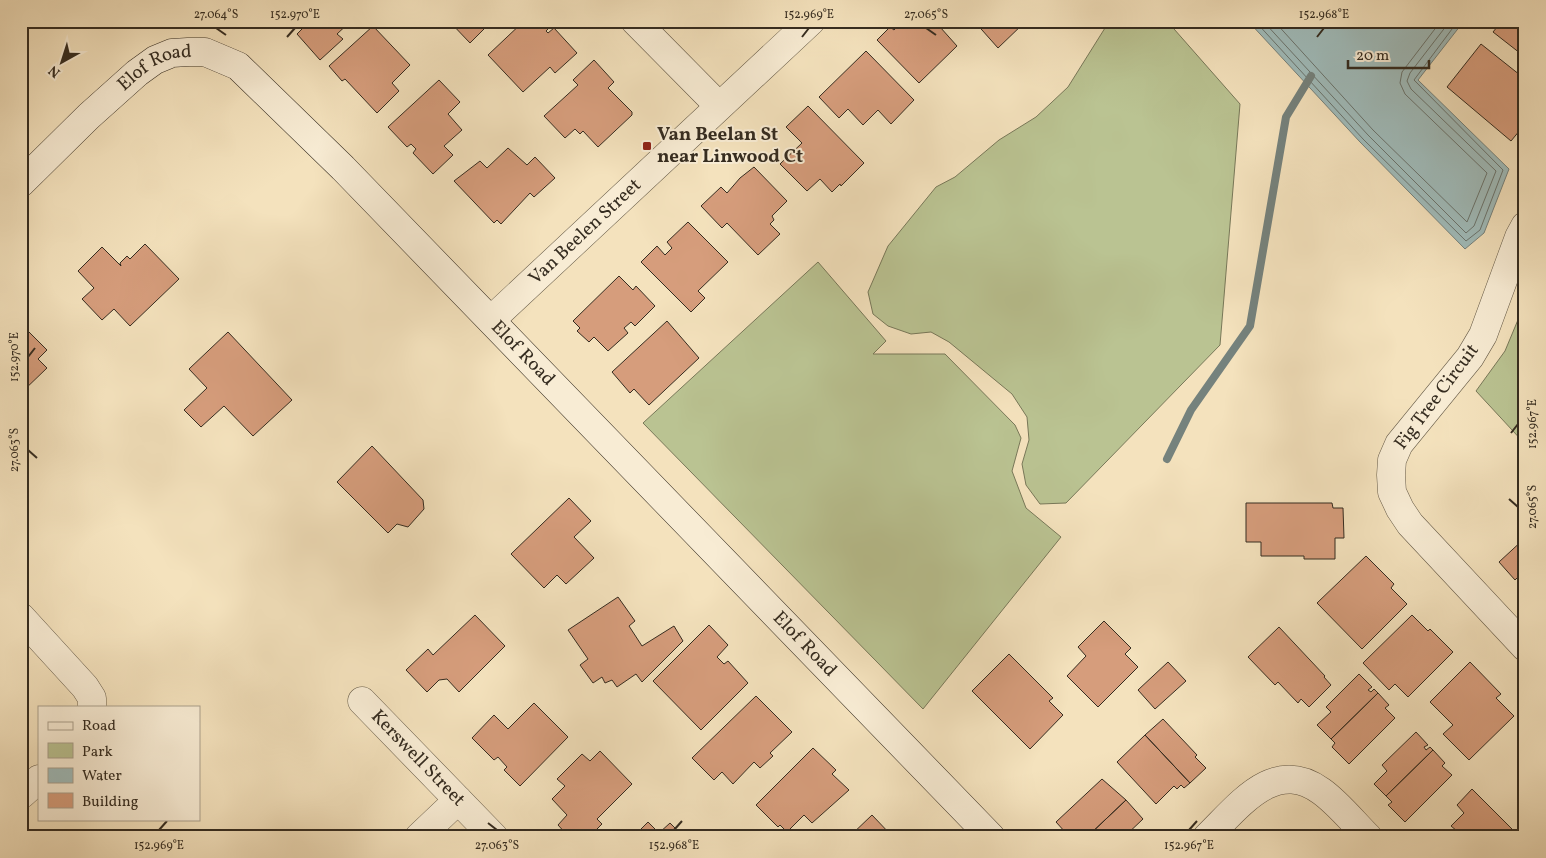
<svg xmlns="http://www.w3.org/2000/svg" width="1546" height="858" font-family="Vollkorn,serif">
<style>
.green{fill:#bac392;stroke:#787859}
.water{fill:#a0bcbb;stroke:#75827d}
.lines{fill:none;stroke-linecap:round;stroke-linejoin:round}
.shore{stroke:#6a746e;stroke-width:1}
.stream{stroke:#75827d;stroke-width:8}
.building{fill:#d69d7c;stroke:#352c20}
.street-casing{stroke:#655a47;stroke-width:29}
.secondary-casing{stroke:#352c20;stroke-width:29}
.street{stroke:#f8ecd4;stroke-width:28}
.secondary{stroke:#f8ecd4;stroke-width:28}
.ticks{fill:none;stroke:#352c20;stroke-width:2}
.poi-dot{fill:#8f2418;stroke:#f8ecd4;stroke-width:2}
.labels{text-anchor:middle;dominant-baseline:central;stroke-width:4;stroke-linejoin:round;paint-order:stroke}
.street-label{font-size:19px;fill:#352c20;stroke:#f8ecd4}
.poi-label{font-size:19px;font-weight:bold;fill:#352c20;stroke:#f8ecd4;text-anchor:start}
.neatline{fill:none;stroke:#352c20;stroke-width:2}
.ticks-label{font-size:12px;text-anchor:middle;fill:#352c20}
</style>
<rect width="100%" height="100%" fill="#f4e2bd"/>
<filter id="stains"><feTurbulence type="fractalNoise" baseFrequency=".004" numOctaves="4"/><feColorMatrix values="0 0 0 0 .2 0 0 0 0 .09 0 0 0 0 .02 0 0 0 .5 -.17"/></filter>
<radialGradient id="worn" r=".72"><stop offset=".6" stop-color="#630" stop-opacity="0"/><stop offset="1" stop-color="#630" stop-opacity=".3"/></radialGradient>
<path class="green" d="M1100,21H1167L1240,104L1220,345L1066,503L1040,504L1026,485L1022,464L1029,440L1027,417L1012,394L949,342L931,332L911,334L888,326L873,314L868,292L888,246L936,187L955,177L999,140L1036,117L1051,103L1068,87L1105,28Z
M818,262L886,341L873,354H945L1015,425L1021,438L1012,471L1026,508L1061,537L923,709L643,423Z
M1525,303V444L1476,391L1505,351Z"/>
<path class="water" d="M1248,21H1464L1418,80L1509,169L1484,233L1465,249L1360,142Z"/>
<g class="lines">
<path class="shore" d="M1255,21L1363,139L1466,241L1480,230L1503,170L1414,80L1458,21
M1263,21L1368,135L1466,233L1474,226L1496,171L1411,89L1407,81L1410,73L1450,21
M1274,21L1373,130L1467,222L1487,173L1405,94L1400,83L1402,72L1441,21"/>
<path class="stream" d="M1167,459L1191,410L1250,326L1286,117L1311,76"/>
</g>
<path class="building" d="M297,21H351L337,34L343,39L320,60L297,34L303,28Z
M449,21H492L470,43Z
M524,21H556L546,31L548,33L554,28L577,53L555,73L550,67L523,92L488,55Z
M903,21H946L940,27L957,46L919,83L877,40L890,27L894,30Z
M974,21H1023L1024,23L998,48Z
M1502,21H1525V57L1493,32Z
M373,26L410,65L392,83L399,91L377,113L345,79L342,81L329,66Z
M1481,44L1520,75L1525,71V124L1511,141L1447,87Z
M866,51L914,100L891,124L878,110L863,125L848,109L839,118L819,97Z
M594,60L614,82L608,88L632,112V115L598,147L583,131L580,134L575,129L565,138L544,116L578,85L573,80Z
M439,80L460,102L448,114L462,130L444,146L453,155L433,174L413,153L416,149L411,144L407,147L388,127Z
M808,106L864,163L841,186L840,184L832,192L820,179L807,191L780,164L802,143L786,127Z
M508,148L527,165L535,157L555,178L534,197L530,193L501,224L497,220L494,223L454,181L480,161L487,168Z
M754,167L787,201L772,216L774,220L770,224L780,234L758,255L727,223L722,228L701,206L721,187L727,193L740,178Z
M688,222L728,262L698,291L705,298L691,312L641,262L657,246L665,255L672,248L667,242Z
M145,244L179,279L130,326L114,309L102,320L82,299L94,288L78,271L102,247L121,266L120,263L127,256L130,259Z
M619,276L633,290L636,286L655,306L635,326L631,322L624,328L628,333L608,351L594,337L589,342L577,331L580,328L573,321Z
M667,321L699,358L649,405L634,389L630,393L612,372Z
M21,324L47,350L38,359L47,368L21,393Z
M228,332L292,400L253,436L224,406L201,427L184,410L207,388L189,369Z
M372,446L423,500L424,509L408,527L397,524L388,533L337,482Z
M569,498L591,521L574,537L594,558L566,584L557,575L544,588L511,554Z
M1246,503H1332L1333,508H1343L1344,538H1335V559H1304V556H1261V542H1246Z
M1525,538V584L1518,577L1515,580L1499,562Z
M1366,556L1394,584L1391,588L1407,604L1362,649L1317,603Z
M618,597L635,621L629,626L642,646L674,626L683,641L642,682L636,674L617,687L612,680L605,683L602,677L593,683L580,665L588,659L568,630Z
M475,615L505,646L459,692L447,679L439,680L427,692L406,670L428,649L433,655Z
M1412,615L1428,631L1430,629L1453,652L1408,697L1395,684L1389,690L1363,663Z
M1104,621L1131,648L1125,654L1138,667L1098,707L1067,676L1086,656L1078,647Z
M709,625L728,645L717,657L724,664L728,661L748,683L701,730L653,681Z
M1279,627L1325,676L1324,677L1331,685L1309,707L1301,699L1298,703L1278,682L1275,685L1248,657Z
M1009,654L1053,698L1049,701L1063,715L1030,749L972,691Z
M1168,662L1186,681L1155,709L1138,690Z
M1470,662L1501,694L1496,698L1514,716L1469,760L1443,734L1453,725L1430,702Z
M1359,674L1372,687L1368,690L1371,692L1374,689L1378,693L1331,739L1317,725L1331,712L1326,707Z
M1378,693L1389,705L1385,708L1395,718L1349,764L1332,747L1335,743L1331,739Z
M756,696L792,732L770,753L773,756L760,768L754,762L733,784L722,772L714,780L692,758Z
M534,703L568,737L520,786L504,770L507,767L498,757L494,760L472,738L494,715L508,729Z
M1163,719L1197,755L1195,757L1206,768L1190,783L1145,735Z
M1416,732L1428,745L1424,747L1426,750L1430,747L1433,750L1386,796L1374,784L1387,771L1382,765Z
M1145,735L1190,783L1184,788L1181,785L1177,789L1174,786L1156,804L1117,762Z
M813,748L836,770L832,774L849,790L812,823L804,815L787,832L780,825L778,827L756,805Z
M1433,750L1445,763L1442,766L1452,775L1405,822L1388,805L1392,802L1386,796Z
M600,751L632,784L597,819L602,824L589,837H569L558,825L567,815L552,799L565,786L557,779L582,754L590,761Z
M1102,779L1126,800L1087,837H1065L1066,833L1056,822Z
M1472,789L1520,837H1451L1457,831L1451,826L1464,813L1457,805Z
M1126,800L1143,819L1124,837H1087Z
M872,815L892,836L895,833L899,837H849Z
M648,822L659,833L670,823L684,837H633Z"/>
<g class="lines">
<g class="street-casing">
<g id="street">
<path d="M635,21L719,106"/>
<path d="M1525,226L1519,237L1483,335L1470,357L1399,444L1392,460L1391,475L1392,492L1400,509L1410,524L1525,647"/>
<path id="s1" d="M491,320L811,21"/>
<path d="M21,617L85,687L92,698V707"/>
<path id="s2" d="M362,701L494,837"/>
<path d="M21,795L39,779"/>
<path d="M419,837L458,800"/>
<path d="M1207,837C1239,806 1274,757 1321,791C1338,803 1353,822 1368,837"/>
</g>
</g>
<g class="secondary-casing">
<g id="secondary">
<path id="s3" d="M21,183L89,116L137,73L155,60L172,53L188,52H205L238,66L343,168L991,837"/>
</g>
</g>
<use href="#street" class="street"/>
<use href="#secondary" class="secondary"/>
</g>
<path class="ticks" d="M216,28L226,35M926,28L936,35M287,37L295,28M802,37L809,28M1317,37L1324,28M28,357L35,348M1511,433L1518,424M28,450L37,458M1509,499L1518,507M488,823L497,830M159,830L167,821M674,830L682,821M1189,830L1197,821"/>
<rect class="poi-dot" x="642" y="141" width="10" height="10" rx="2.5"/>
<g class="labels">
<g class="street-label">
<text stroke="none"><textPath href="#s3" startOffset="179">Elof Road</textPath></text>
<text stroke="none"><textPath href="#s1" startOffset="129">Van Beelen Street</textPath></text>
<text stroke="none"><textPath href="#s3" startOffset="674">Elof Road</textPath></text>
<text transform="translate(1437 397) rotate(-53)">Fig Tree Circuit</text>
<text stroke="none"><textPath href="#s3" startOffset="1079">Elof Road</textPath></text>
<text stroke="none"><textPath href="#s2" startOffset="80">Kerswell Street</textPath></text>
</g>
<g class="poi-label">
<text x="657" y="135">Van Beelan St<tspan x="657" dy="22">near Linwood Ct</tspan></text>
</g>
</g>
<rect width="1546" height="858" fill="none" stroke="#f4e2bd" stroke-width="55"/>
<rect x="38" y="706" width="162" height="115" fill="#f8ecd4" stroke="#aa9f8c"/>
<rect x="48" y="722" width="25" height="8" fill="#f8ecd4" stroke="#aa9f8c"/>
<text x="82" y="730" font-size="15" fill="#352c20">Road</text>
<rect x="48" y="743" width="25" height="15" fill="#bac392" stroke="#aa9f8c"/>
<text x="82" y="756" font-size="15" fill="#352c20">Park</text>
<rect x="48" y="768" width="25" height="15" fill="#a0bcbb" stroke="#aa9f8c"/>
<text x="82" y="780" font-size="15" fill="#352c20">Water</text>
<rect x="48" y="793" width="25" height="15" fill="#d69d7c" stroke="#aa9f8c"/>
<text x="82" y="806" font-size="15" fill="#352c20">Building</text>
<g transform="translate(62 62) rotate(219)" stroke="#f8ecd4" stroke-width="4" paint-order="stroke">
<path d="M0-4L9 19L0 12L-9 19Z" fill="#352c20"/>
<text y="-8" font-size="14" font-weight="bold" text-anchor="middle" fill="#352c20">N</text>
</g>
<path d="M1348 60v8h81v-8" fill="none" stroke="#352c20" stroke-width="2.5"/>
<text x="1356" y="60" font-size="15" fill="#352c20" stroke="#f8ecd4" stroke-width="4" paint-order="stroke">20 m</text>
<rect x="28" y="28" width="1490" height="802" class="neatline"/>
<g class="ticks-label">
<text x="216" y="18">27.064°S</text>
<text x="295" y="18">152.970°E</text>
<text x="809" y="18">152.969°E</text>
<text x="926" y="18">27.065°S</text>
<text x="1324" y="18">152.968°E</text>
<text transform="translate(14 357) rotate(-90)" y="4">152.970°E</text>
<text transform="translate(1532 424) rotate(-90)" y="4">152.967°E</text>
<text transform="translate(14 450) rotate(-90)" y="4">27.063°S</text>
<text transform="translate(1532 507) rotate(-90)" y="4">27.065°S</text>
<text x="159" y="849">152.969°E</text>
<text x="497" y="849">27.063°S</text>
<text x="674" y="849">152.968°E</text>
<text x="1189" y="849">152.967°E</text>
</g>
<rect width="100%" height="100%" filter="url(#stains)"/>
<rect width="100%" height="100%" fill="url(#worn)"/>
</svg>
